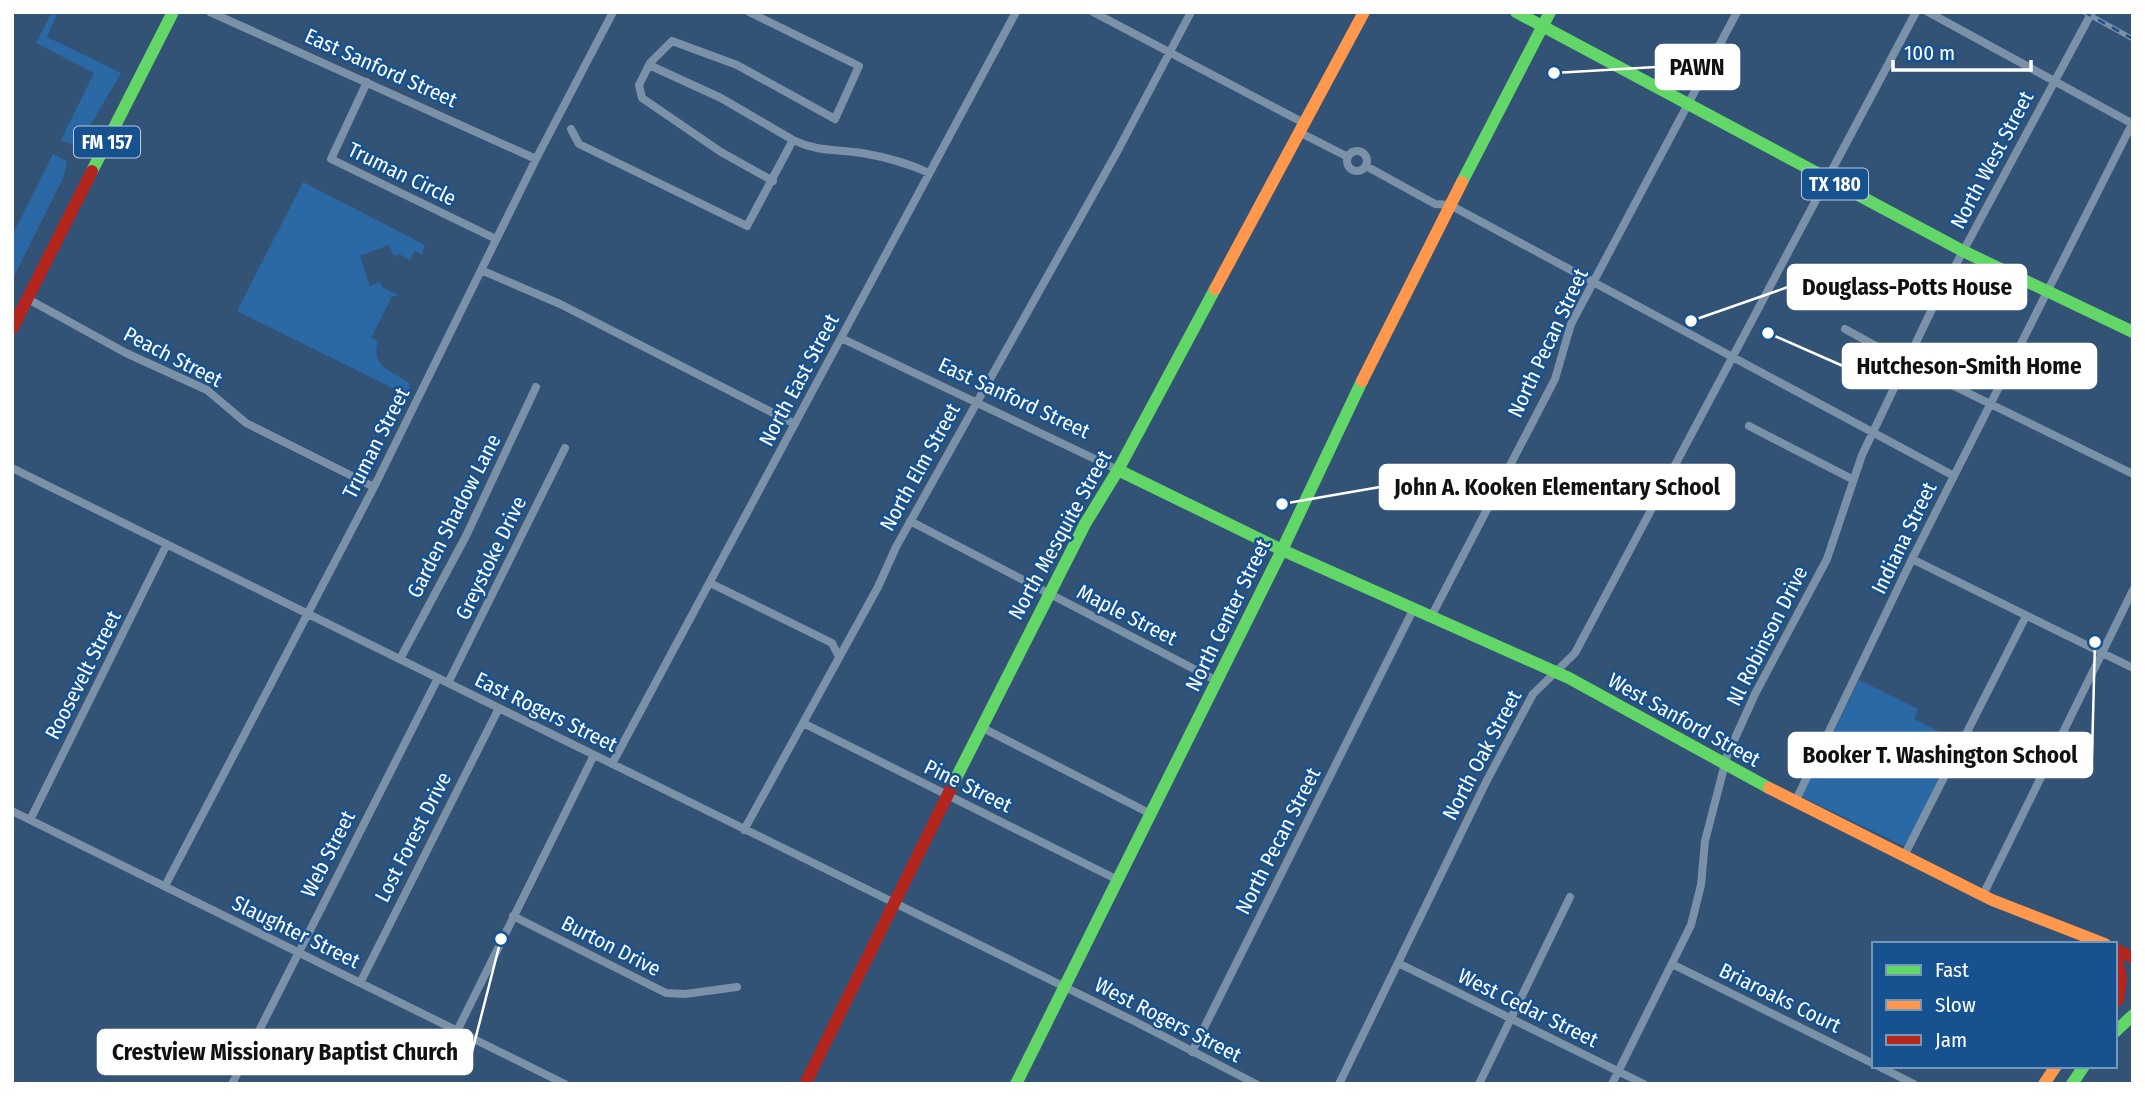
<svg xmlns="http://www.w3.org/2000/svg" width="2145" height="1096" font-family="'Fira Sans Condensed',sans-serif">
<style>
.green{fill:#2a69a6}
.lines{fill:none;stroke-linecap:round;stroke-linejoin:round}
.street{stroke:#7a91a8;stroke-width:8}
.fast{stroke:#63d668;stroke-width:12}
.slow{stroke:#ff974d;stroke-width:12}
.jam{stroke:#b3261e;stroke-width:12}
.rail-casing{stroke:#7b91a7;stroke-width:5}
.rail{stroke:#175290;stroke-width:2.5;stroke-dasharray:8;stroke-linecap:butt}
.labels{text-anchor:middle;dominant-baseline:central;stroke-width:5;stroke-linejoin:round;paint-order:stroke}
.shield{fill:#175290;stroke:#b9cbde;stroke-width:2}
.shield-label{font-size:19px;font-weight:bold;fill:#fff}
.street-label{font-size:21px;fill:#fff;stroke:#175290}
.leader{fill:none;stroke:#fff;stroke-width:2.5}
.callout-dot{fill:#fff;stroke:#175290;stroke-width:2.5}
.callout{fill:#fff;stroke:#fff;stroke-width:2.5}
.callout-label{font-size:23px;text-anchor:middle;font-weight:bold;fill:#111}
</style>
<rect width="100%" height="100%" fill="#325375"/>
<path class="green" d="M52,12H58L47,37L121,73L84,136L74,146L61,140L94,73L36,43Z
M53,154L67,161L64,176L12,280V236Z
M303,182L425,245L422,254L414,251L410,260L399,254L394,257L389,245L360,256L370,286L380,282L382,287L399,296H392L371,338L378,341C370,367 392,371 409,383L411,397L237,311Z
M1859,680L1918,709L1914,719L1958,741L1906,847L1802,797Z"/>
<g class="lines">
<path class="street" d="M210,12L536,159
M749,12L859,66L835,119L737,65L672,41L650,63L639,85L642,98L721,152L773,181
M1093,12L1304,123
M1928,12L2133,124
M649,65L721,98L793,140
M367,82L331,159L496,239
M571,129L579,144L747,226L793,140C818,152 835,149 862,153C885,157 908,163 929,173
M1299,132L1348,157
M1347 161a10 10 0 1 1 20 0a10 10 0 1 1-20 0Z
M1366,166L1435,204L1450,205L1954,476
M481,270L560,304L795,424
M28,299L126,353L207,390L246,423L374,487
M1845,329L1907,363L2133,474
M841,338L1118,470
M1749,426L1852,479
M12,468L1134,1021L1256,1084
M910,521L1217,681
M1912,559L2133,668
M710,583L832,643L839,657
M1432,615L1555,379L1571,324L1737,12
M400,659L466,536L536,387
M448,683L565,448
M803,723L1118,880
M981,727L1151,814
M612,764C745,513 881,263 1016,12
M1795,802L1912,559L2132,124
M12,811L565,1084
M30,820L167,544
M744,830L878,587L896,547L1117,152L1191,12
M1904,856L2026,616
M165,886L374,487L536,159L613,12
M1983,895L2133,590
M513,916L666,993L685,994L737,987
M1398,963L1644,1084
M1672,964L1874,1064
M360,983L499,708
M457,1031L594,755
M1192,1052L1414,608
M1878,1066L1914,1084
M232,1084L438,678
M1339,1084L1486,782L1533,694L1575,653L1916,12
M1479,1084L1570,897
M1612,1084L1691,925L1701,885L1705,841L1727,756L1755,694L1827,559L1862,455L1933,307L2092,12"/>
<path class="fast" d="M1516,12L1963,251L2133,332
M92,171L173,12
M1462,182L1550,12
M1118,470L1282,550L1569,678L1769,788
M952,786L1085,524L1118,470L1215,289
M2115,1032L2133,1015
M1016,1084L1282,550L1362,381
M2072,1084L2084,1066"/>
<path class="slow" d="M1215,289L1364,12
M1362,381L1462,182
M1769,788L1992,900L2105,944
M2044,1084L2056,1066"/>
<path class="jam" d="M12,329L92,171
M2115,949L2133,958
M2115,951L2121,978L2118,1000
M805,1084L952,786"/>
<g class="rail-casing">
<path id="rail" d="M2084,12L2133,39"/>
</g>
<use href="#rail" class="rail"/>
</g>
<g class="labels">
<g class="shield">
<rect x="74" y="126.5" width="66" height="31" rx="5"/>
<rect x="1802" y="168.5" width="66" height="31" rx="5"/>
</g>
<g class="shield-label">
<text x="107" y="142">FM 157</text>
<text x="1835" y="184">TX 180</text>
</g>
<g class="street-label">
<text transform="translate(381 68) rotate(24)">East Sanford Street</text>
<text transform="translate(1992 160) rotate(-62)">North West Street</text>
<text transform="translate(402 174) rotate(26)">Truman Circle</text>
<text transform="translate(1548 343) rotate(-65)">North Pecan Street</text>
<text transform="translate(173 357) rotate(27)">Peach Street</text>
<text transform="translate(799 380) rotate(-62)">North East Street</text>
<text transform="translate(1014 398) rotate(25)">East Sanford Street</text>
<text transform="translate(376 443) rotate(-63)">Truman Street</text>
<text transform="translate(920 467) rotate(-61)">North Elm Street</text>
<text transform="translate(454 516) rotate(-63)">Garden Shadow Lane</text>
<text transform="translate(1060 535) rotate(-61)">North Mesquite Street</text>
<text transform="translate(1904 538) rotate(-64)">Indiana Street</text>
<text transform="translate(491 558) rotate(-64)">Greystoke Drive</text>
<text transform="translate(1127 615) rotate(27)">Maple Street</text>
<text transform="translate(1228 615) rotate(-64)">North Center Street</text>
<text transform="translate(1767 636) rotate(-63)">Nl Robinson Drive</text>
<text transform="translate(83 675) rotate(-63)">Roosevelt Street</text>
<text transform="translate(546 712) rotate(26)">East Rogers Street</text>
<text transform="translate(1684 720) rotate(29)">West Sanford Street</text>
<text transform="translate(1482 755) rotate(-62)">North Oak Street</text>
<text transform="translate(968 786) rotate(26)">Pine Street</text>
<text transform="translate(413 837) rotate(-63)">Lost Forest Drive</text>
<text transform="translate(1278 841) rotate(-63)">North Pecan Street</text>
<text transform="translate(328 854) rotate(-63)">Web Street</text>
<text transform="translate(296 932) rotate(26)">Slaughter Street</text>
<text transform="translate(611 946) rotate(27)">Burton Drive</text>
<text transform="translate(1780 998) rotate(26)">Briaroaks Court</text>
<text transform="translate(1528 1008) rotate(26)">West Cedar Street</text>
<text transform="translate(1168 1020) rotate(27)">West Rogers Street</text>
</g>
</g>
<path class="leader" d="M1554 73L1656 67M1691 321L1788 287M1768 333L1843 366M1282 504L1380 487M2095 642L2092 755M501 939L472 1052"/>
<g class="callout-dot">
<circle cx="1554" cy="73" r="7"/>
<circle cx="1691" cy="321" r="7"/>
<circle cx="1768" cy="333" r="7"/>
<circle cx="1282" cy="504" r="7"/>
<circle cx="2095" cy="642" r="7"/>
<circle cx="501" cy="939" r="7"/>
</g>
<g class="callout">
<rect x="1656" y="45" width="83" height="44" rx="7"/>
<rect x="1788" y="265" width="238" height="44" rx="7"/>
<rect x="1843" y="344" width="253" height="44" rx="7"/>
<rect x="1380" y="465" width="354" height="44" rx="7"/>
<rect x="1789" y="733" width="303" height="44" rx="7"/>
<rect x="98" y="1030" width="374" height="44" rx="7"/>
</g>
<g class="callout-label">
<text x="1697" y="75">PAWN</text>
<text x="1907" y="295">Douglass-Potts House</text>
<text x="1969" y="374">Hutcheson-Smith Home</text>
<text x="1557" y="495">John A. Kooken Elementary School</text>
<text x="1940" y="763">Booker T. Washington School</text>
<text x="285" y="1060">Crestview Missionary Baptist Church</text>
</g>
<rect width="2145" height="1096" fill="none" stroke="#ffffff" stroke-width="28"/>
<rect x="1872" y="942" width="245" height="126" fill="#175290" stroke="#7497bc" stroke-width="2"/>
<rect x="1886" y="965" width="35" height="10" fill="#63d668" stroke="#7497bc" stroke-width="2"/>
<text x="1935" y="977" font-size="21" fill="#ffffff">Fast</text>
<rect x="1886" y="1000" width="35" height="10" fill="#ff974d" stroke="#7497bc" stroke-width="2"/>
<text x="1935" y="1012" font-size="21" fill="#ffffff">Slow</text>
<rect x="1886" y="1035" width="35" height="10" fill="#b3261e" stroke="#7497bc" stroke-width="2"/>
<text x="1935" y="1047" font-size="21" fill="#ffffff">Jam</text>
<path d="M1893 60v10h138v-10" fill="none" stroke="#ffffff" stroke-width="3.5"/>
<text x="1904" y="60" font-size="21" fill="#ffffff" stroke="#175290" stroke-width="5" paint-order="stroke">100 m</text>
</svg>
